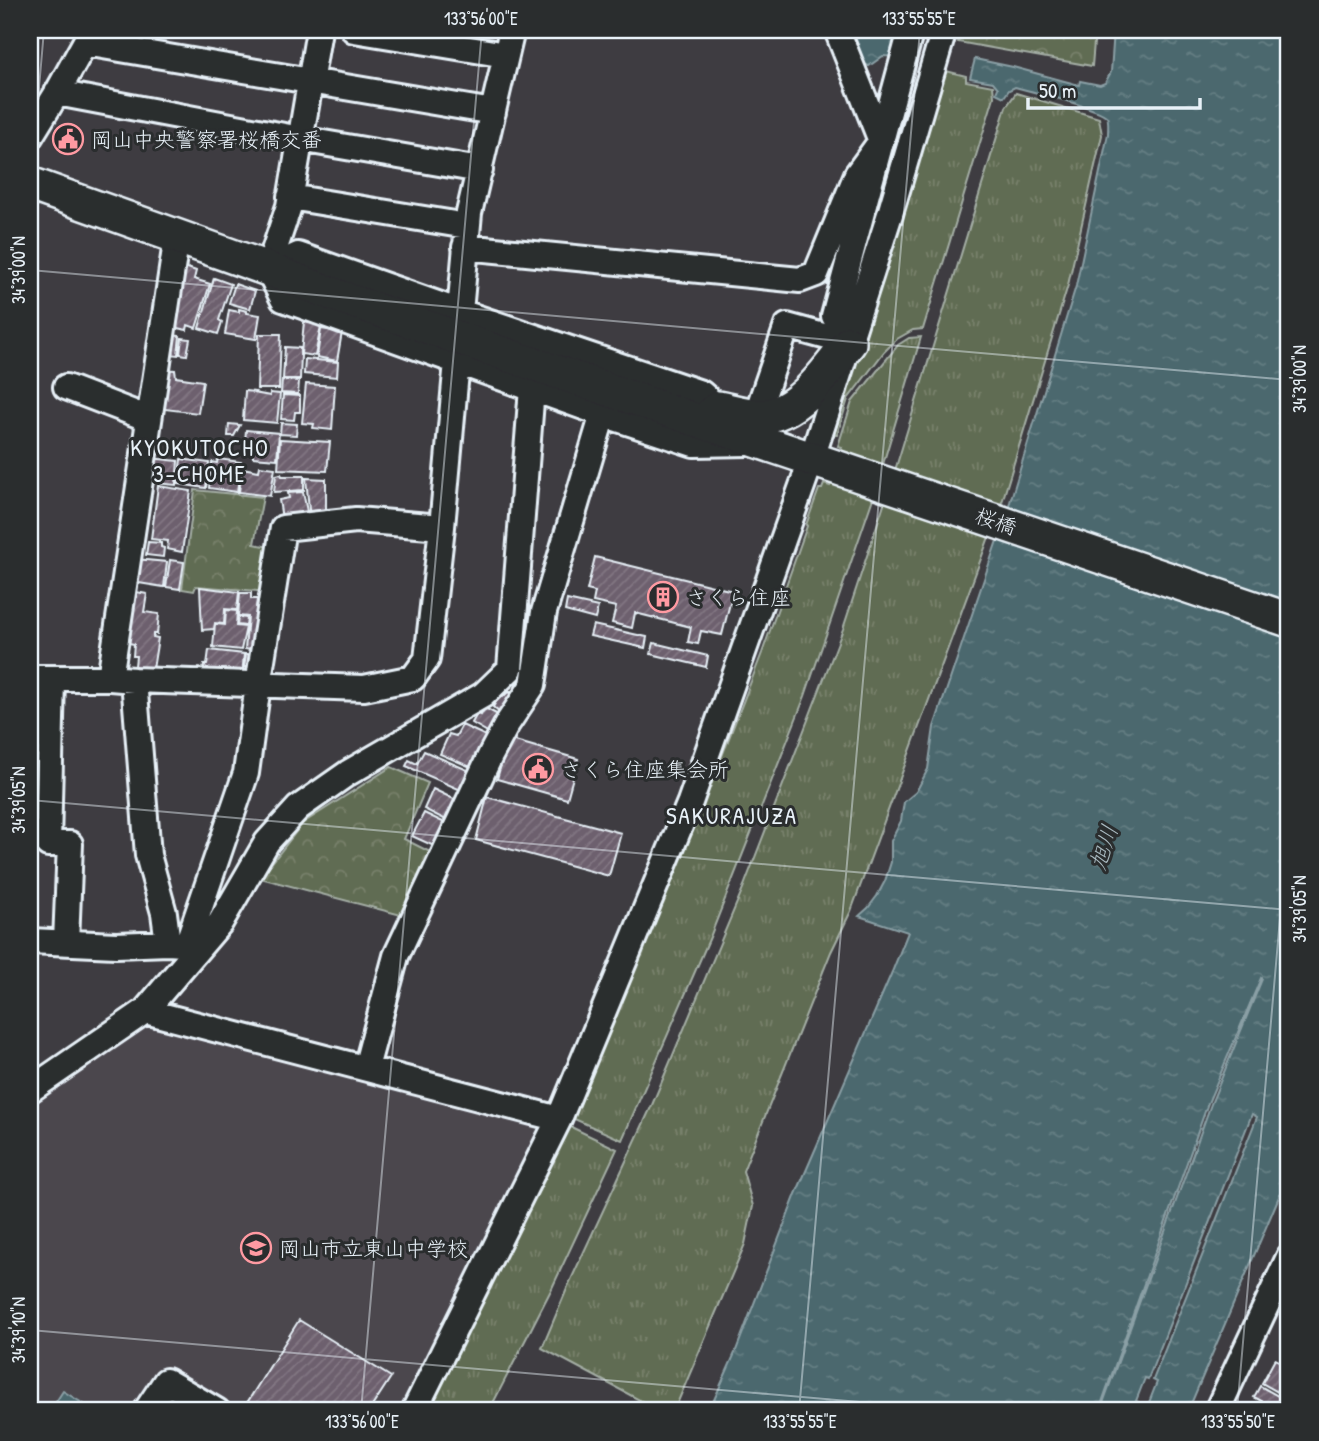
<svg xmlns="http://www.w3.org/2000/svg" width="1319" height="1441" font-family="'Patrick Hand','Klee One',sans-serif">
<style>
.built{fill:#4c474e}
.grass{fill:url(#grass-tufts);stroke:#a4aea5;stroke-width:2}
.park{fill:url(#park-crowns);stroke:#a4aea5;stroke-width:2}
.water{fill:url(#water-ripples);stroke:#8a9fa5;stroke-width:2}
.building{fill:url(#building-hatch);stroke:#e8f1f8;stroke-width:2}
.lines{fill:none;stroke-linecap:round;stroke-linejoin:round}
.street-casing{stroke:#e8f1f8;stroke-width:30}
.secondary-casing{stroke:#e8f1f8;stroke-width:38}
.street{stroke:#2a2d2e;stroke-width:24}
.secondary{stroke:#2a2d2e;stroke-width:33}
.ticks{fill:none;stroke:#e8f1f8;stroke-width:2;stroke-opacity:0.45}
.labels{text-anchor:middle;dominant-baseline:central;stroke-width:6;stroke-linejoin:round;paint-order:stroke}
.poi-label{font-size:21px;fill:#e8f1f8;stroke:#2a2d2e;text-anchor:start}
.street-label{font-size:21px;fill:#e8f1f8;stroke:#2a2d2e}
.neighbourhood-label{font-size:23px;letter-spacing:2px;fill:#e8f1f8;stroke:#2a2d2e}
.water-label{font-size:23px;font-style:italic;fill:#a9bac1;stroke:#2a2d2e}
.neatline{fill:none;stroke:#e8f1f8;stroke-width:2.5}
.ticks-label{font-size:18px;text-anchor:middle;fill:#e8f1f8}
</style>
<defs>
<pattern id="grass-tufts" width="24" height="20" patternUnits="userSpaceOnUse" patternTransform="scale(1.75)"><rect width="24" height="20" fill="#616c52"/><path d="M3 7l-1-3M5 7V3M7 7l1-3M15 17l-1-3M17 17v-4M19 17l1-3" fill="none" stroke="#78816c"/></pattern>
<pattern id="park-crowns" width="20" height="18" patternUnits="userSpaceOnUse" patternTransform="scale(1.75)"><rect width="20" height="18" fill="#616c52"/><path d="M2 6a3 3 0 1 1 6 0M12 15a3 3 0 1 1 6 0" fill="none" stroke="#78816c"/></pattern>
<pattern id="water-ripples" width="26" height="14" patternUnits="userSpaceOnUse" patternTransform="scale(1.75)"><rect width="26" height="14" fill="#4b686e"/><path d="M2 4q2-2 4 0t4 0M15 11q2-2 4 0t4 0" fill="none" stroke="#657e83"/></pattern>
<pattern id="building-hatch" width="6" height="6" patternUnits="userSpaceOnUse" patternTransform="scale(1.75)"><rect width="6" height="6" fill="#6d606e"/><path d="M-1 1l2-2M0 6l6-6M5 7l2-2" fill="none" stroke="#827783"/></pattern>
</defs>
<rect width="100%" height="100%" fill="#3e3c41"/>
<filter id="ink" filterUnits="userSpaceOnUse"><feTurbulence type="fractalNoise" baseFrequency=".0143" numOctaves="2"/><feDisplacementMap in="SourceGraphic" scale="14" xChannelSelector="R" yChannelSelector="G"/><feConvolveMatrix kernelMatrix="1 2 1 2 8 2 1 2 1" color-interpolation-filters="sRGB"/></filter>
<g filter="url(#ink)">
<path class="built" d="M147,1021L531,1124L536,1129V1134L427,1361L398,1411H232L164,1370L136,1411H30V1097L129,1040Z"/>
<path class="grass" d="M942,70L966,76V81L993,86L994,97L923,329L913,330L897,339L884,352L848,399L837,435H834Z
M1016,93L1099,118L1102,135L1068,285L1003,499L851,911L831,952L743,1171L753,1206L745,1244L674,1411H660L542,1348L569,1284L652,1105L744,886L843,629L897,464L1006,107Z
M921,337L872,501L805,696L710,937L622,1140L572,1118L710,787L762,653L807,526L806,525L819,489H822L824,484L830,486L842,447L838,446L852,402L898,345L909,338Z
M569,1126L617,1149L552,1288L489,1411H429Z"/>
<path class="park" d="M960,30H1095L1092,66L958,42Z
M195,490L263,497L254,544L275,548L269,592L196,586L194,591L182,589Z
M391,767L428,783L404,839L436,855L410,910L401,915L260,878L303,823Z"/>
<path class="water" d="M848,30H883L902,35L896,57L883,56L869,66L854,60Z
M1114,30H1289V1173L1188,1411H1141L1144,1404L1148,1405L1157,1382L1153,1380L1257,1117L1252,1114L1148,1379L1145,1378L1136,1401L1140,1403L1137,1411H1122L1102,1406L1211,1104L1262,979L1261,978L1208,1103L1101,1405H1098L1096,1411H709L735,1353L796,1194L892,972L908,932L859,916L868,908L877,896L885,881L891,862V841L901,821L904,802L916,792L928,769L934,727L1010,502L1076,286L1108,134C1108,129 1109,120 1107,117C1102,108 1029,91 1015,87L1009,90L1004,97L996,93L998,88L993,82L970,78L975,59L1013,67L1079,85L1080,81L1100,85L1105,83L1111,72Z
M63,1391L95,1411H50Z"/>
<path class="building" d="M176,264L196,271L194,279L210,284L196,328L188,325L187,330L167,326Z
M214,278L231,284L219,320L222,322L218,334L199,328Z
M235,284L255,291L250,309L229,303Z
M239,309L247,311V313L260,315L256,339L225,334L229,310L239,312Z
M304,321L308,323L309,321L321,326L315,356L301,354Z
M321,329L342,332L337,361L317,357Z
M165,334L180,336L178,355L162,353Z
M259,334H281L279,389H257Z
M182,338L190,339L187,355L180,354Z
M285,347L300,348V355H301L300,379H283Z
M305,359L338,362L337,377L304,374Z
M162,369L175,370L176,377L203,381L198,413L156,408Z
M282,380L299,381L298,394L281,393Z
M306,384L335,386L332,430L313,428L314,424L302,423Z
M245,391L255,392L254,393L270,396V393L280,394L277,423L243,420Z
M283,395L300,396V412H295L294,420L281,419Z
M281,423L297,424L296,435L280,434Z
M229,424L240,425L234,436H228Z
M246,430L279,433L277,459L253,457V453H250L251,442H245Z
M280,439L330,442L327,471L278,469Z
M150,458L178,461L176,485L146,482Z
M181,459L209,463L206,488L178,484Z
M218,459L241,462L237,492L209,488L212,462L217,463Z
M260,466L275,468L270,496L239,492L242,468L259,471Z
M281,474L282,476H304V490L274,492L276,475Z
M306,478L326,479V518L310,520Z
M158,486L191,491L182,552L167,549L168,541L151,539Z
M303,492L309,521L283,525L279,500L289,498L288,493Z
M148,542L161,543V547L164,548L163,557L146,555Z
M595,557L733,591L722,635L701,631L698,644L688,642L691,627L635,613L632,628L612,623L616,607L593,602L595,592L587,590Z
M135,559L167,562L164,587L132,582Z
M170,560L184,562L180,589L166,587Z
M200,587L239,592L237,610L225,609L224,624L215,623L214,629L202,630Z
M131,591L147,594L144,612L159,614L157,634H153V637L158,638L153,669L135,666L136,656H133L134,644L124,642Z
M240,593H251V599H257L256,608L267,609L256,651L245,649L248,617L238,616Z
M567,600L598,607L595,619L565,611Z
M226,610L237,611L236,626L246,627L241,650L213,647L215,624L225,625Z
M238,617L247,618L246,626L237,625Z
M593,625L647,637L645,648L590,636Z
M654,643L708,656L706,667L651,654Z
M209,650L244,654L242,676L203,671L204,665H207Z
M246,654L259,655L257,676L243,675Z
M509,691L516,696L502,715L493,707L500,695L503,697Z
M485,708L500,716L491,734L472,723L477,714L481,715Z
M462,725L486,736L473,768L440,754L449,734L456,736Z
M508,739L578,759L567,799L497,779Z
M424,751L472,772L463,791L406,766L409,760L417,764Z
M433,789L458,801L448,821L424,809Z
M487,797L621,833L609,876L476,840Z
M424,813L447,824L436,847L412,836Z
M299,1320L391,1377L369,1411H253L245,1406Z
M1275,1359L1289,1366V1371L1278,1392L1262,1383Z
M1289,1374V1399L1279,1394Z
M1260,1386L1289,1402V1411H1280L1254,1397Z"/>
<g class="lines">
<g class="street-casing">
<path id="street" d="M319,30L289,206L268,269L283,299L603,414L694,444L748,443
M354,30L506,55
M85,43L493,112
M57,93L300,139L480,170
M30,137L57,93L92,30
M290,197L467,226
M465,247L800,280L816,274L857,174L881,141L837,30
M268,269L298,255L463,313L701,393L718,408
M460,312L469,213L512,30
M849,343L834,316L911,30
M66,387L149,419
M756,416L787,326L849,343
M30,678H110L134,680L364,688L413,678L427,659L442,527L457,361
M52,678L48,844H70L66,942
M110,678L177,236
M134,680L148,855L164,913L168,943
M30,941L116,945L168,943L183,944
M187,945L246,773L258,685L283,528L356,520L442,527
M145,1011L559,1119
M366,1068L396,956L491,754L507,724L533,685L544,612L603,414
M30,1090L145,1011L220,923L267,842L298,808L348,773L483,695L510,669L532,388
M146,1411L166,1381L217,1411
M414,1411L559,1119L690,802L812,458L890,214L944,30
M1217,1411L1289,1257"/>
</g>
<g class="secondary-casing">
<path id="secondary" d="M30,184L268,269L346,299L702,422L1289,620
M714,411L718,408C732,411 748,416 762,416C799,414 828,369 849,343"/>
</g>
<use href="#street" class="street"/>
<use href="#secondary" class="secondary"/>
</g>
</g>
<path class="ticks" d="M30,192L44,30M30,270L1289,380M30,800L1289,910M30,1330L963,1411M361,1411L482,30M799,1411L920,30M1237,1411L1289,815"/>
<defs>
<g id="civic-ring" transform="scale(1.575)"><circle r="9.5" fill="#2a2d2e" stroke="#ff9aa2" stroke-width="1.5"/><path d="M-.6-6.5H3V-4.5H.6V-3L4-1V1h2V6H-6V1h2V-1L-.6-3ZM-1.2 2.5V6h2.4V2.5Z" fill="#ff9aa2"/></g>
<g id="building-ring" transform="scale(1.575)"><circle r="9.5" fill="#2a2d2e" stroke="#ff9aa2" stroke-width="1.5"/><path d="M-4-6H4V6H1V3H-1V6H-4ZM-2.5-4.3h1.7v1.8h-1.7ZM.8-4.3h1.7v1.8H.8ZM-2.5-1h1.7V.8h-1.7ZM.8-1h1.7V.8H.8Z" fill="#ff9aa2"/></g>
<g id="school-ring" transform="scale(1.575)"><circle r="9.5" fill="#2a2d2e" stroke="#ff9aa2" stroke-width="1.5"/><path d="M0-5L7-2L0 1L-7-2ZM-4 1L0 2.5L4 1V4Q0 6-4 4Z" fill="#ff9aa2"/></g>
</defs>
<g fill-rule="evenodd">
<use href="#civic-ring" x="68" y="139"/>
<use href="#building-ring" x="663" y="597"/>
<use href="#civic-ring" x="538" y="769"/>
<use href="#school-ring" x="256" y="1248"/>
</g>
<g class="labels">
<g class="poi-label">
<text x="91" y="139">岡山中央警察署桜橋交番</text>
<text x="686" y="597">さくら住座</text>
<text x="561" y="769">さくら住座集会所</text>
<text x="279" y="1248">岡山市立東山中学校</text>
</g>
<g class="street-label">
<text transform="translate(996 521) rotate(19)">桜橋</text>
</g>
<g class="neighbourhood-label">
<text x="200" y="447">KYOKUTOCHO<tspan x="200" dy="26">3-CHOME</tspan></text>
<text x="732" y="815">SAKURAJUZA</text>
</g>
<g class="water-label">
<text transform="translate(1103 847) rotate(-72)">旭川</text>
</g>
</g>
<rect width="1319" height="1441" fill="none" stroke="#2a2d2e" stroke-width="77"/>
<path d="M1028 98v10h172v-10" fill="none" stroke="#e8f1f8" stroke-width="3.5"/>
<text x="1039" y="98" font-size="21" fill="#e8f1f8" stroke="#2a2d2e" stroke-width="5" paint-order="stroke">50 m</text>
<rect x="38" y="38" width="1242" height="1364" class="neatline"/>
<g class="ticks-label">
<text x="481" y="25">133°56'00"E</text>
<text x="919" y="25">133°55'55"E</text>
<text transform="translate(19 270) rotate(-90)" y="6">34°39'00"N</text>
<text transform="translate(1300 379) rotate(-90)" y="6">34°39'00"N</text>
<text transform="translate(19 800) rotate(-90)" y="6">34°39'05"N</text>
<text transform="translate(1300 909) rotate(-90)" y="6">34°39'05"N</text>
<text transform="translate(19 1330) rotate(-90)" y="6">34°39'10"N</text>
<text x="362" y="1428">133°56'00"E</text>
<text x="800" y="1428">133°55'55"E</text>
<text x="1238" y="1428">133°55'50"E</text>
</g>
</svg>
